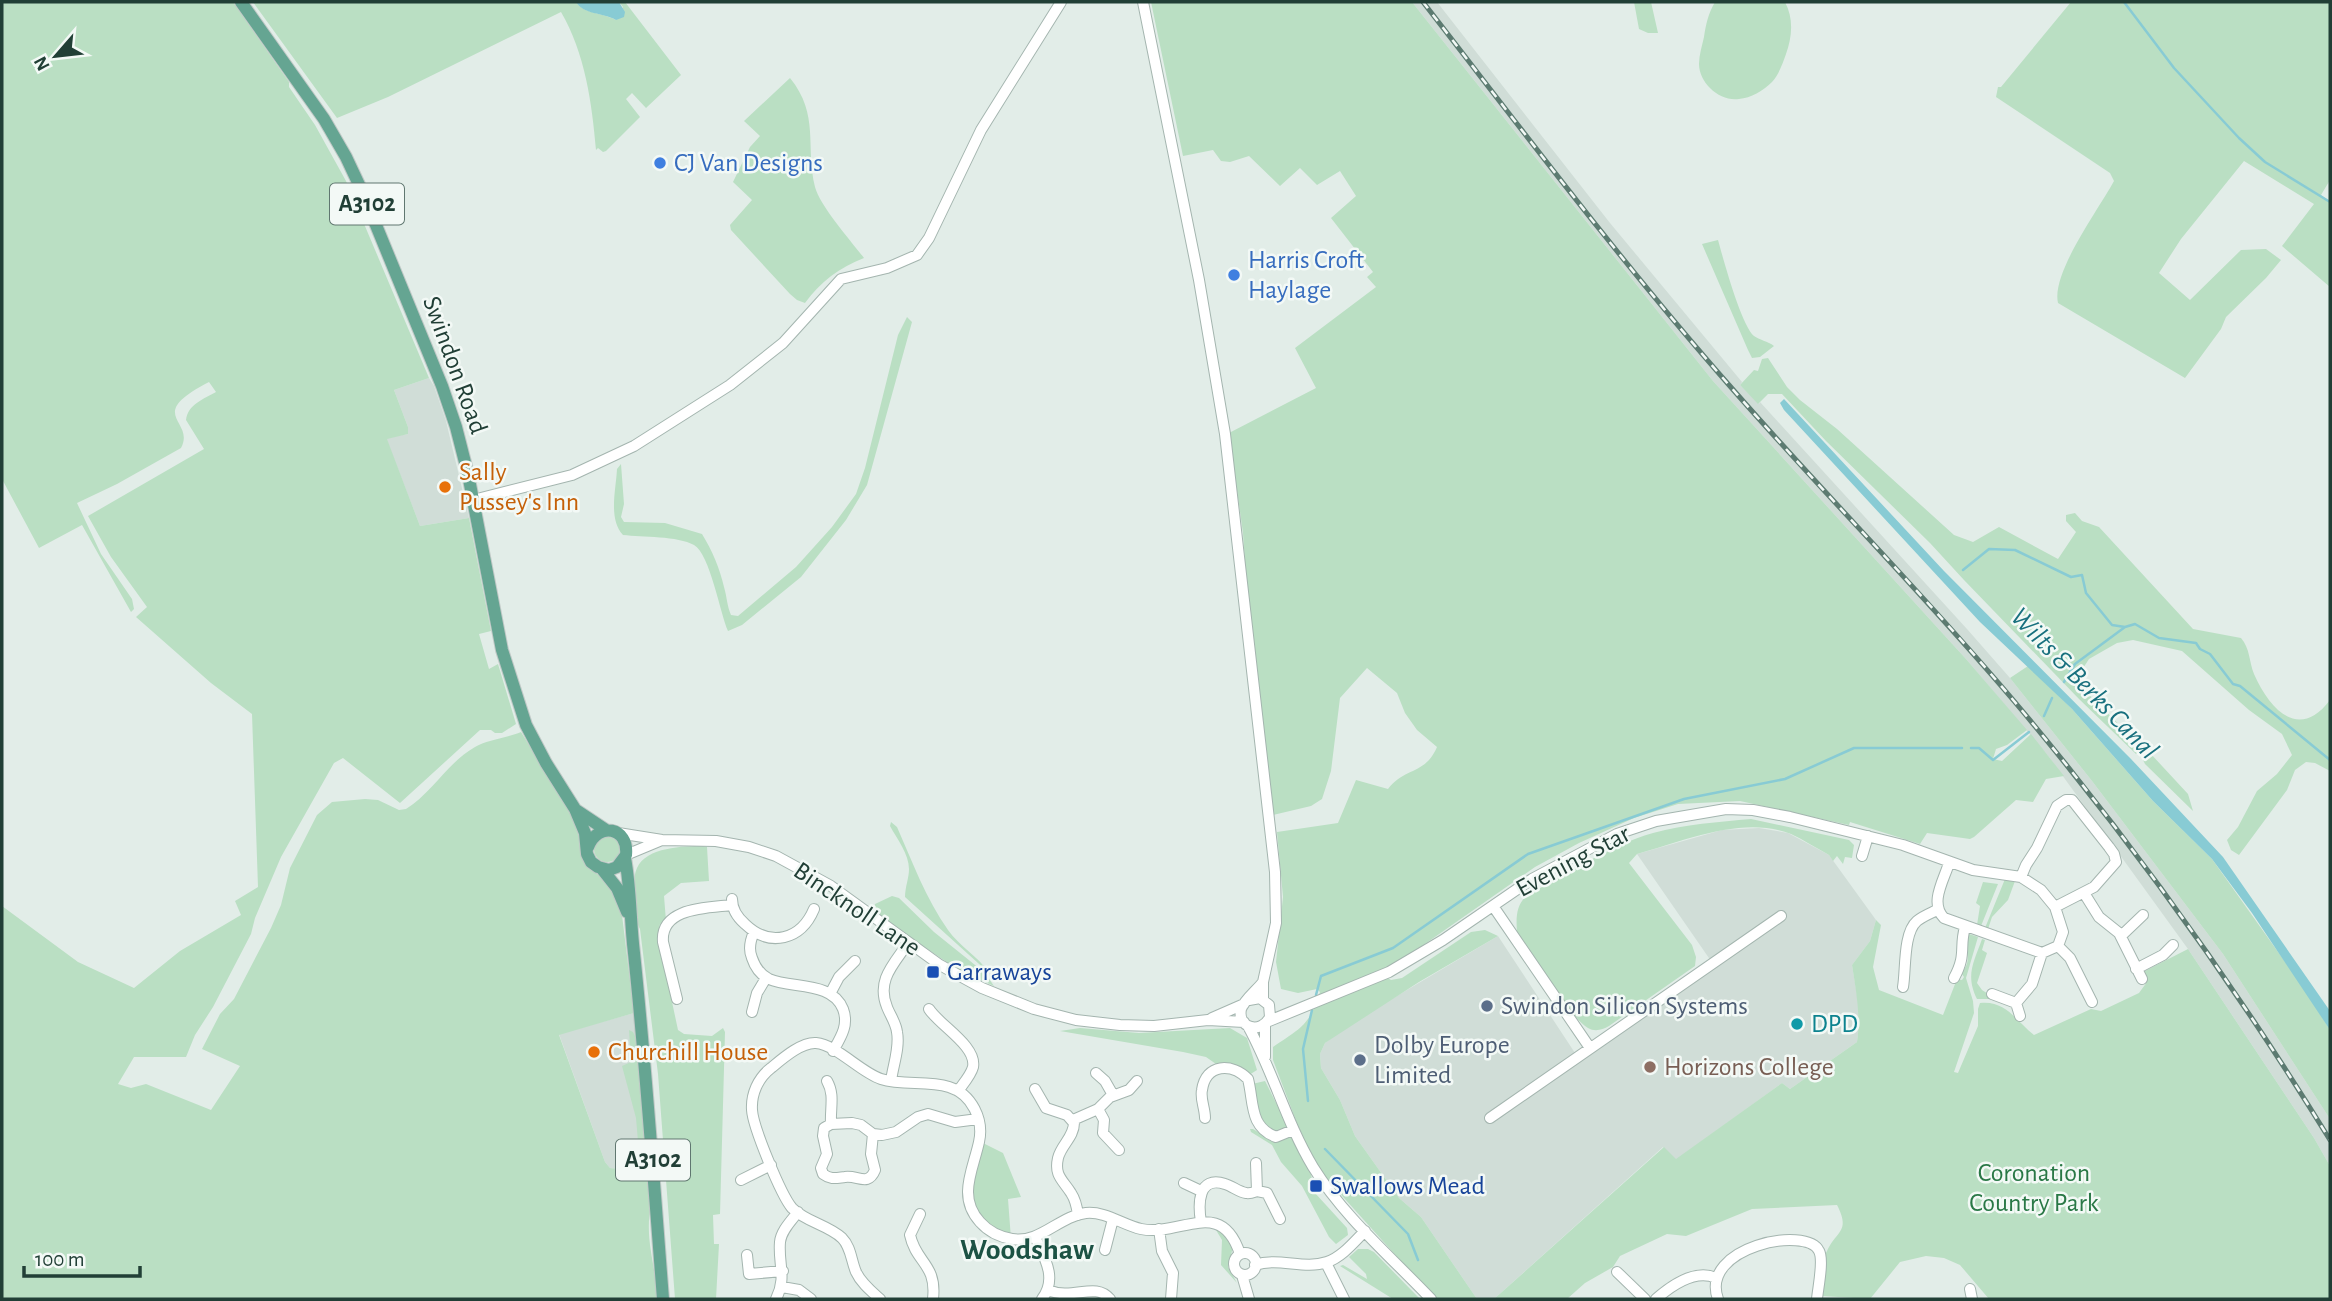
<svg xmlns="http://www.w3.org/2000/svg" width="2332" height="1301" font-family="'Alegreya Sans',sans-serif">
<style>
.built{fill:#d0ddd7}
.green{fill:#badfc3}
.water{fill:#88cbd4}
.lines{fill:none;stroke-linecap:round;stroke-linejoin:round}
.stream{stroke:#88cbd4;stroke-width:2.5}
.minor-casing{stroke:#a4b5af;stroke-width:12}
.major-casing{stroke:#c1c9c7;stroke-width:14}
.minor{stroke:#fff;stroke-width:10}
.major{stroke:#65a592;stroke-width:12}
.rail-casing{stroke:#5c7b71;stroke-width:5}
.rail{stroke:#f3f9f6;stroke-width:2.5;stroke-dasharray:8;stroke-linecap:butt}
.shop-dot{fill:#3f7fe0;stroke:#f3f9f6;stroke-width:2.5}
.food-dot{fill:#e8710a;stroke:#f3f9f6;stroke-width:2.5}
.transit-dot{fill:#1a4fb4;stroke:#f3f9f6;stroke-width:2.5}
.service-dot{fill:#5c6f8a;stroke:#f3f9f6;stroke-width:2.5}
.culture-dot{fill:#0f9aa8;stroke:#f3f9f6;stroke-width:2.5}
.education-dot{fill:#8d6e63;stroke:#f3f9f6;stroke-width:2.5}
.labels{text-anchor:middle;dominant-baseline:central;stroke-width:5;stroke-linejoin:round;paint-order:stroke}
.shield{fill:#f3f9f6;stroke:#607770;stroke-width:2}
.shield-label{font-size:24px;font-weight:bold;fill:#213f36}
.shop-label{font-size:26px;fill:#366cbe;stroke:#f3f9f6;text-anchor:start}
.street-label{font-size:26px;fill:#213f36;stroke:#f3f9f6}
.food-label{font-size:26px;fill:#c56008;stroke:#f3f9f6;text-anchor:start}
.transit-label{font-size:26px;fill:#164399;stroke:#f3f9f6;text-anchor:start}
.service-label{font-size:26px;fill:#4e5e75;stroke:#f3f9f6;text-anchor:start}
.culture-label{font-size:26px;fill:#0d838f;stroke:#f3f9f6;text-anchor:start}
.education-label{font-size:26px;fill:#785e54;stroke:#f3f9f6;text-anchor:start}
.park-label{font-size:26px;fill:#297846;stroke:#f3f9f6}
.water-label{font-size:28px;font-style:italic;fill:#18707e;stroke:#f3f9f6}
.quarter-label{font-size:30px;font-weight:bold;fill:#1c5244;stroke:#f3f9f6}
</style>
<rect width="100%" height="100%" fill="#e2ede8"/>
<path class="built" d="M1412,2H1437L1610,223L1742,382L1740,385L1759,404L1760,402L1967,629L2010,678L2092,781L2223,954L2330,1119V1166L2314,1138L2188,949L2049,757L1966,659L1713,381Z
M429,378L434,386L446,421L469,518L420,526L386,438L408,434V427L394,390Z
M1759,828L1788,833L1829,855L1876,920L1870,941L1852,965L1858,1001L1859,1026L1857,1042L1790,1089L1782,1083L1676,1160L1663,1147L1494,1299H1477L1421,1217L1399,1198L1355,1136L1340,1100L1321,1068L1320,1054L1325,1043L1353,1022L1498,936L1575,1053L1711,961L1637,854L1722,830Z
M634,1013L652,1171H625L610,1168L605,1162L559,1034Z"/>
<path class="green" d="M2,2H233L289,82V87L315,125L346,181L429,378L394,390L408,427V434L387,439L420,526L469,518L491,631L479,634L489,669L498,664L516,724L502,733H495L491,730H480L400,803L343,758L334,763L281,857L255,918L251,934L213,1007L195,1035L186,1057H134L118,1084L131,1088L146,1084L211,1110L240,1066L202,1049L220,1014L234,999L271,928L281,905L290,868L317,815L332,802L365,799L378,800L399,810L406,809C432,793 448,762 475,747C486,740 507,738 521,732L577,823L581,833L584,861L610,886L621,907L634,1013L559,1035L605,1162L610,1168L633,1171L634,1167L640,1165L636,1118L622,1066L631,1062L629,1030L633,1032L637,1040L651,1206C644,1238 656,1267 658,1299H2V906L78,962L134,988L180,951L241,915L235,901L258,887L252,714L211,683L136,617L147,607L111,557L88,516L204,449L186,420C188,404 204,399 216,392L209,382C143,416 196,420 181,448L117,484L77,503L101,554L132,599L134,609L131,612L82,525L39,548L2,479Z
M253,2H576C584,14 601,12 616,20L623,7L619,2H625L681,75L646,108L632,93L626,99L640,117L606,151L603,152L598,148L596,150C592,103 585,53 561,12L388,97L337,118Z
M1151,2H1412L1713,381L1966,659L2027,730L2007,745L1996,749L1993,759L2002,761L2031,734L2064,776L2046,779L2033,802L2016,800L1974,837L1970,839L1927,833L1920,844L1850,822L1849,825L1740,801L1678,804L1634,818L1579,843L1535,867L1382,974L1391,980L1402,978L1471,932L1485,930L1498,936L1419,982L1325,1043L1320,1054L1321,1068L1340,1100L1355,1136L1399,1198L1421,1217L1477,1299H1435L1317,1168L1298,1126L1273,1060V1047C1302,1027 1309,1026 1320,992L1317,989L1298,993L1281,989L1276,962L1283,897L1277,832L1338,823L1356,780L1388,789C1405,767 1425,775 1437,747L1417,730L1405,713L1397,693L1367,668L1340,698L1331,771L1322,799L1311,806L1273,815L1246,577L1243,533L1229,433L1316,388L1295,348L1376,287L1367,277L1373,272L1331,218L1356,196L1340,171L1317,185L1300,168L1280,186L1249,156L1230,162L1221,161L1213,150L1183,156Z
M1634,2H1651L1658,33H1648L1639,29Z
M1715,2H1785C1794,19 1792,37 1786,54C1783,63 1778,76 1772,82C1763,91 1751,98 1739,99C1720,102 1699,83 1699,64C1699,55 1702,46 1704,37C1706,24 1708,14 1715,2Z
M2071,2H2330V180L2321,195L2330,202V287L2282,246L2314,204L2244,161L2181,239L2159,273L2190,300L2241,250L2266,249L2281,260L2266,278L2226,317L2221,329L2185,378L2058,303C2051,273 2099,209 2114,181L2110,173L1996,97L1998,87H2001Z
M790,78C820,115 805,146 815,187C820,206 851,241 864,258C840,267 820,282 805,303L797,300L790,294L731,230L730,225L752,200L733,182L750,147L760,136L744,121Z
M1718,240C1723,258 1741,325 1754,336C1759,340 1768,341 1774,346L1760,357L1752,358L1748,350L1702,244Z
M907,317L912,322L867,485L846,520L801,577L742,625L728,631C720,613 710,554 694,545C678,536 642,537 623,535C608,519 616,490 617,469L621,464L624,504L621,517L624,522L665,523L702,534C712,550 720,569 724,587C727,597 727,606 731,615L738,616L796,567L832,527L856,494L865,468L898,335Z
M1768,358L1787,387L1800,400L1837,429L1954,535L1973,542L1999,527L2058,559L2076,532L2066,521V515L2075,513L2082,521L2099,527L2193,629L2241,638C2250,648 2249,662 2254,674C2270,710 2299,741 2330,700V771L2315,763L2306,762L2295,770L2287,790L2239,855L2231,850L2227,840L2238,827L2257,791L2277,774L2292,755L2282,734L2249,710L2182,651L2133,640L2117,643L2089,659L2078,676L2084,690L2143,748L2136,754L2079,699L1964,580L1930,543L1826,441L1782,394H1768L1758,404L1740,385L1754,370L1758,371L1762,359Z
M2028,666L2072,709L2153,801L2212,859L2303,987L2330,1030V1119L2223,954L2092,781L2010,678Z
M2150,753L2188,794L2193,811L2145,764L2143,760Z
M1751,819L1849,840L1854,845L1852,858L1845,857L1843,864L1837,856L1833,861L1829,855C1816,848 1804,840 1791,834C1743,815 1684,841 1637,854L1629,863L1692,945L1696,957L1695,966L1609,1026C1602,1030 1595,1032 1588,1028C1569,1017 1531,953 1517,932C1516,918 1516,906 1526,896C1567,874 1608,846 1653,833C1685,824 1719,822 1751,819Z
M891,822L897,827C912,861 926,899 948,930C959,946 978,956 989,973L905,897C905,887 909,878 909,869C909,854 897,839 890,826Z
M594 849a13 13 0 1 1 26 0a13 13 0 1 1-26 0Z
M703,846L707,847L709,881L681,883L664,896L666,921L660,924L658,936L678,1030L684,1034L712,1036L723,1028L725,1032L720,1214L713,1215L714,1244H719L716,1299H675L658,1074L640,929C634,919 635,908 635,896C634,887 633,877 637,868C646,847 684,846 703,846Z
M2005,879L2015,881L2008,900L1992,917L1988,929L1985,928Z
M1983,882L1998,884L1981,926L1977,925L1980,906L1976,903Z
M892,896L899,898L934,932L985,973L994,986L960,971L877,915L874,909L875,904Z
M1876,920L1881,925L1873,967L1879,990L1943,1015L1957,979L1962,980L1964,977L1961,973C1974,960 1964,948 1966,933L1978,937L1966,978L1973,1001L1974,1013L1954,1072L1958,1073L1978,1026V1009L1980,1003C2006,1000 2016,1021 2034,1035L2091,1009L2101,1011L2139,993L2147,982L2143,972L2188,949L2314,1138L2330,1166V1299H1989L1960,1265L1944,1258L1926,1256L1900,1262L1870,1299L1822,1296C1823,1283 1821,1262 1827,1251C1836,1231 1851,1232 1837,1205L1752,1209L1686,1236L1667,1234L1620,1256L1613,1267L1585,1283L1567,1299H1494L1664,1147L1676,1159L1782,1083L1790,1089L1857,1042C1861,1016 1856,991 1852,965L1870,941Z
M1982,939L1985,940L1982,950L1987,953L1977,983L1982,990L1996,999H1977C1965,975 1974,962 1982,939Z
M1080,1028L1139,1033L1230,1028L1247,1038L1257,1070L1249,1075L1216,1064L1206,1057L1183,1052L1060,1031Z
M1265,1081L1310,1170L1315,1193L1347,1228L1348,1235L1336,1244L1329,1237L1302,1186L1281,1162L1272,1145L1251,1132L1250,1129H1253L1263,1135L1252,1084Z
M979,1141L1003,1153L1021,1197L1008,1199L1011,1239L994,1233L970,1205Z
M1213,1225L1219,1228L1233,1247L1228,1267L1237,1283L1221,1265L1222,1240Z
M1358,1249H1368L1374,1252L1420,1299H1393L1340,1266L1343,1265L1367,1279L1366,1274L1349,1257Z"/>
<path class="water" d="M576,2H619L625,12L624,17L616,20C602,12 584,15 576,2Z
M1784,399L1944,571L2131,759L2223,857L2330,1011V1030L2252,913L2212,859L2153,801L2072,709L1980,622L1784,410L1780,403Z"/>
<g class="lines">
<path class="stream" d="M2124,2L2174,68L2239,138L2265,162L2330,202
M1963,570L1989,549L2015,550L2071,577L2082,575L2086,593L2112,625L2125,627L2135,624L2159,638L2196,643L2200,649L2210,654L2233,684L2240,686L2330,760
M2064,682L2075,664L2125,627
M2044,716L2052,698
M1971,748H1979L1993,760L2029,732
M1316,995L1321,976L1393,948L1528,854L1684,799L1785,779L1854,748H1962
M1308,1101L1303,1049L1312,1010
M1325,1149L1408,1234L1418,1260"/>
<g class="minor-casing">
<path id="minor" d="M1143,2L1199,280L1225,434L1275,872L1276,923L1263,982V1000
M473,500L572,475L634,446L730,385L783,343L841,279L887,268L917,255L929,238L981,130L1061,2
M618,833L662,840L716,841L749,847L776,856L831,886L940,965L982,988L1034,1009L1076,1020L1120,1025L1154,1026L1208,1020L1244,1022
M626,855L662,840
M1862,856L1868,836
M2021,877L2026,865L2037,848L2057,806L2066,800H2072L2109,847L2114,854L2116,862L2094,887L2055,907
M2084,893L2099,917L2119,933L2142,979
M732,899C732,910 737,917 745,924C770,948 801,940 814,909
M1493,906L1590,1048
M754,932C750,941 748,949 752,958C755,967 761,975 769,979C792,989 832,981 843,1009C849,1025 841,1037 833,1051
M2121,936L2143,915
M2058,946L2070,958L2092,1002
M2136,969L2163,955L2173,945
M1954,978C1967,954 1959,948 1965,927
M1903,987C1906,970 1903,933 1917,921C1923,916 1931,913 1937,910
M830,994L839,977L855,961
M1992,994L2016,1003
M677,999L663,942C660,907 708,908 732,905
M1249,1000L1260,998L1269,1005L1270,1017C1261,1035 1237,1028 1241,1009C1244,1000 1257,990 1263,982
M929,1009C939,1025 977,1046 973,1067C971,1075 963,1084 958,1091
M752,1012L757,993L766,978
M2020,1016L2016,1003L2032,984L2042,953
M1212,1018L1244,1004
M1269,1021L1389,972L1443,940L1532,879L1617,834L1656,821L1726,809L1753,810L1790,817L1903,845L1973,870L2021,877L2041,890L2055,907L2063,932L2058,946L2042,953L1944,918C1929,903 1944,880 1949,863
M1248,1026C1273,1071 1286,1122 1313,1167C1344,1217 1391,1257 1431,1299
M1265,1057V1025
M1096,1073L1105,1081L1113,1095
M827,1081C835,1095 830,1108 831,1124
M891,1081C893,1065 900,1048 897,1032C896,1023 890,1015 887,1007C876,980 894,964 908,943
M1035,1089L1046,1108L1067,1115L1074,1123C1074,1137 1061,1145 1058,1158C1054,1176 1063,1180 1071,1193C1075,1199 1077,1207 1078,1215
M1098,1109L1104,1120L1103,1133L1119,1150
M1205,1118C1205,1108 1200,1099 1202,1090C1206,1063 1232,1063 1248,1079C1254,1102 1249,1127 1276,1137L1293,1130
M1490,1118L1781,916
M1073,1120L1098,1109L1110,1097L1129,1090L1137,1081
M873,1134L871,1154L875,1170C868,1187 858,1175 845,1177C836,1178 831,1180 823,1174L821,1168L827,1154L823,1136L824,1128L831,1124L852,1123L861,1125L873,1134L882,1135L896,1132L918,1117L928,1114L955,1122L978,1119
M1256,1163L1257,1191L1267,1193L1280,1219
M741,1180L771,1165
M1184,1183L1201,1191
M920,1214L910,1235C916,1263 937,1264 933,1299
M1201,1222C1198,1204 1198,1175 1225,1184C1232,1186 1239,1192 1246,1193C1250,1194 1254,1192 1257,1191
M1159,1229L1162,1251L1173,1273L1171,1299
M1035,1237C1044,1257 1058,1278 1042,1299
M1105,1250L1113,1219
M1234 1264a11 11 0 1 1 22 0a11 11 0 1 1-22 0Z
M747,1255L749,1274L783,1271
M1326,1263L1344,1299
M1255,1265C1279,1257 1304,1270 1327,1262C1342,1257 1354,1242 1365,1231
M1617,1272L1645,1299
M1242,1275L1249,1299
M782,1287L799,1290L811,1299
M1970,1289L1972,1299
M1048,1290C1073,1301 1095,1281 1110,1299
M776,1299C787,1277 778,1264 780,1242C781,1231 791,1221 798,1212
M880,1299C871,1291 861,1283 856,1272C851,1260 851,1247 842,1238C828,1225 806,1222 792,1208C781,1195 753,1127 752,1110C751,1094 758,1078 771,1068C782,1059 801,1042 816,1043C837,1045 860,1072 881,1079C903,1086 927,1080 949,1087C972,1094 984,1120 979,1142C973,1170 957,1197 980,1222C988,1231 1000,1237 1012,1239C1040,1244 1059,1216 1086,1213C1105,1211 1123,1225 1141,1229C1181,1237 1221,1196 1240,1254
M1656,1299C1672,1285 1696,1269 1716,1278
M1718,1299C1699,1247 1807,1225 1819,1251C1824,1260 1818,1288 1817,1299"/>
</g>
<g class="major-casing">
<path id="major" d="M241,2L324,119L346,157L362,191L442,386L456,427L468,474L502,650L526,725L546,763L575,809L585,833L587,854L591,862L598,867L609,870L617,867L626,855C629,827 598,821 588,847
M576,810L606,830
M625,858C631,890 630,921 634,953C646,1068 654,1184 663,1299
M602,869L617,888L627,912"/>
</g>
<use href="#minor" class="minor"/>
<use href="#major" class="major"/>
<g class="rail-casing">
<path id="rail" d="M1423,2C1523,131 1621,262 1729,385C1822,492 1922,592 2014,701C2130,839 2236,987 2330,1140"/>
</g>
<use href="#rail" class="rail"/>
</g>
<g class="shop-dot">
<circle cx="660" cy="163" r="7"/>
<circle cx="1234" cy="275" r="7"/>
</g>
<g class="food-dot">
<circle cx="445" cy="487" r="7"/>
<circle cx="594" cy="1052" r="7"/>
</g>
<g class="transit-dot">
<rect x="926" y="965" width="14" height="14" rx="3.5"/>
<rect x="1309" y="1179" width="14" height="14" rx="3.5"/>
</g>
<g class="service-dot">
<circle cx="1487" cy="1006" r="7"/>
<circle cx="1360" cy="1060" r="7"/>
</g>
<circle class="culture-dot" cx="1797" cy="1024" r="7"/>
<circle class="education-dot" cx="1650" cy="1067" r="7"/>
<g class="labels">
<g class="shield">
<rect x="330" y="183.5" width="74" height="41" rx="5"/>
<rect x="616" y="1139.5" width="74" height="41" rx="5"/>
</g>
<g class="shield-label">
<text x="367" y="204">A3102</text>
<text x="653" y="1160">A3102</text>
</g>
<g class="shop-label">
<text x="674" y="163">CJ Van Designs</text>
<text x="1248" y="260">Harris Croft<tspan x="1248" dy="30">Haylage</tspan></text>
</g>
<g class="street-label">
<text transform="translate(455 365) rotate(70)">Swindon Road</text>
<text transform="translate(1573 861) rotate(-28)">Evening Star</text>
<text transform="translate(857 909) rotate(34)">Bincknoll Lane</text>
</g>
<g class="food-label">
<text x="459" y="472">Sally<tspan x="459" dy="30">Pussey's Inn</tspan></text>
<text x="608" y="1052">Churchill House</text>
</g>
<g class="transit-label">
<text x="947" y="972">Garraways</text>
<text x="1330" y="1186">Swallows Mead</text>
</g>
<g class="service-label">
<text x="1501" y="1006">Swindon Silicon Systems</text>
<text x="1374" y="1045">Dolby Europe<tspan x="1374" dy="30">Limited</tspan></text>
</g>
<g class="culture-label">
<text x="1811" y="1024">DPD</text>
</g>
<g class="education-label">
<text x="1664" y="1067">Horizons College</text>
</g>
<g class="park-label">
<text x="2034" y="1173">Coronation<tspan x="2034" dy="30">Country Park</tspan></text>
</g>
<g class="water-label">
<text transform="translate(2084 684) rotate(46)">Wilts &amp; Berks Canal</text>
</g>
<g class="quarter-label">
<text x="1027" y="1250">Woodshaw</text>
</g>
</g>
<rect width="2332" height="1301" fill="none" stroke="#213f36" stroke-width="7"/>
<g transform="translate(56 56) rotate(242)" stroke="#f3f9f6" stroke-width="5" paint-order="stroke">
<path d="M0-5L12 26L0 18L-12 26Z" fill="#213f36"/>
<text y="-10" font-size="19" font-weight="bold" text-anchor="middle" fill="#213f36">N</text>
</g>
<path d="M24 1266v10h116v-10" fill="none" stroke="#213f36" stroke-width="3.5"/>
<text x="35" y="1266" font-size="21" fill="#213f36" stroke="#f3f9f6" stroke-width="5" paint-order="stroke">100 m</text>
</svg>
